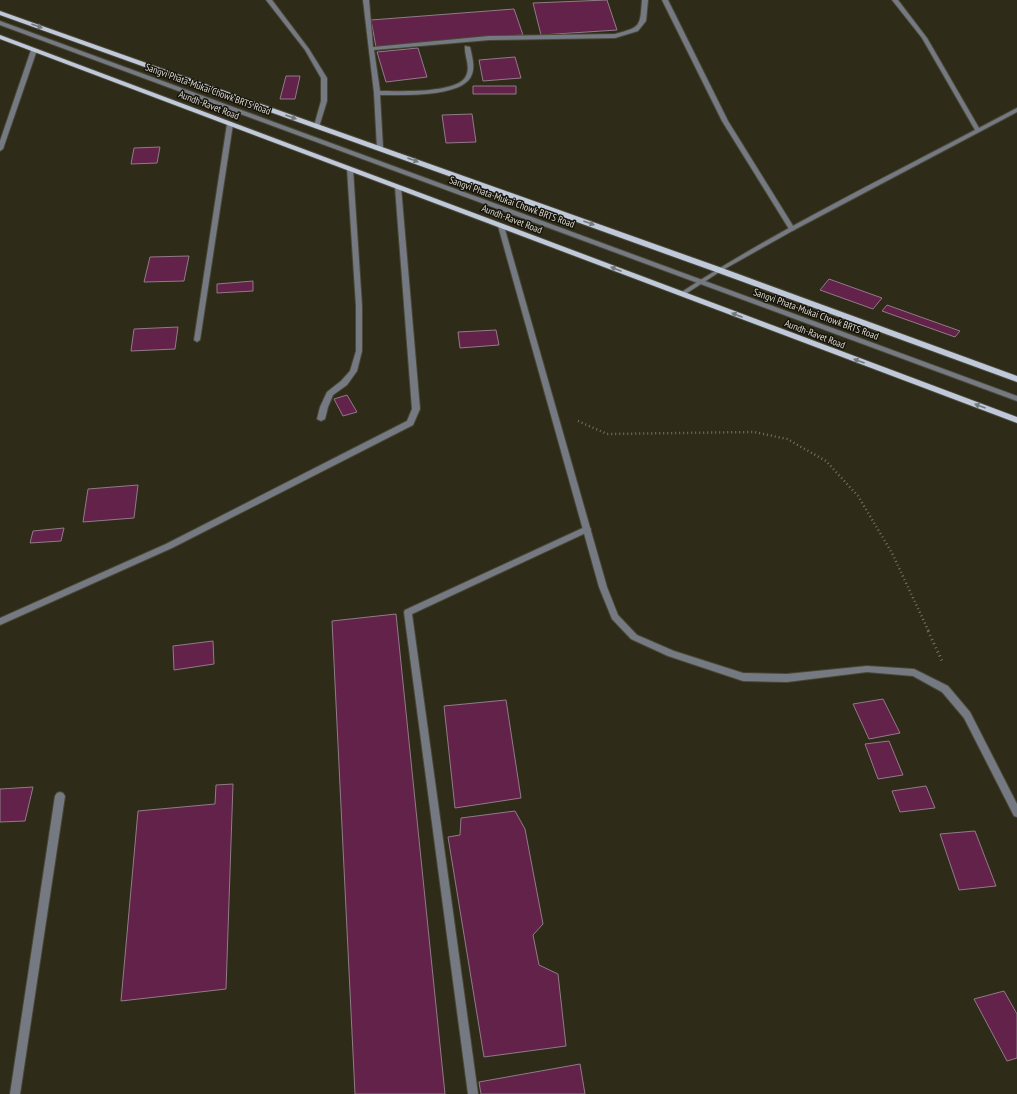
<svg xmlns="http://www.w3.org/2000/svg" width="1017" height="1094" font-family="'PT Sans Narrow',sans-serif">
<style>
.building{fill:#62224a;stroke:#907b86}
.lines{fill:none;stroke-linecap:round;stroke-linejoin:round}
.service-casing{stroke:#4a4736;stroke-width:2}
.minor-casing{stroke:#4a4736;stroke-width:2}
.primary-casing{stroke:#4a4736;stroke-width:2}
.path-far1{stroke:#767364;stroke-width:2.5;stroke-dasharray:1 3;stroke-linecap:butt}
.path{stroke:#767364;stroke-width:3;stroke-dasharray:1 3.5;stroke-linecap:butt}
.service{fill:#757a82;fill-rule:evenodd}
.minor{fill:#757a82;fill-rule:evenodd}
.primary{fill:#bfc9da;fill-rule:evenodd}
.oneway{fill:#73787d}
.labels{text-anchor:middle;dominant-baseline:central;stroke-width:3;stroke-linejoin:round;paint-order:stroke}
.far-street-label{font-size:10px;fill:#dad8cc;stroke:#16140c}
</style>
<rect width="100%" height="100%" fill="#2f2b19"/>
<path class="building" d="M607,0L617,30L541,35L533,3Z
M514,9L523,35L376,47L371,20Z
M418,48L427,77L386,82L377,52Z
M515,57L521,78L483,81L479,60Z
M286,76H300L295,99H280Z
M473,86H516V94H473Z
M472,114L476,142L446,143L442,115Z
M160,147L157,163L131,164L134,148Z
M189,256L184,281L144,282L150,257Z
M829,279L882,298L873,309L820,290Z
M253,281V291L217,293V284Z
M887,305L960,331L955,337L882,311Z
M178,327L175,349L131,351L134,329Z
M496,330L499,345L460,348L458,332Z
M347,395L357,412L343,416L334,399Z
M138,485L134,518L83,522L88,489Z
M64,528L61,541L30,543L33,531Z
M396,614L445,1094H355L332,621Z
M213,641L214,664L174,670L173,646Z
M883,699L900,733L869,739L853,704Z
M506,700L521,798L455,808L444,706Z
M889,741L903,775L878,779L865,744Z
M233,784L226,989L121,1001L138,811L215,804L216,785Z
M926,786L935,808L900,812L892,791Z
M33,787L25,821L0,822V789Z
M515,811L525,829L543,924L533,935L539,965L558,974L566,1046L484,1057L448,837L460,835L461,818Z
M975,831L996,886L959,890L940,834Z
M1004,991L1017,1014V1058L1007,1061L974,999Z
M580,1064L585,1094H481L479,1082Z"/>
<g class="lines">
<g class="service-casing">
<path id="service" d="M266,0H272L309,49L327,78V101L319,127L314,126L321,101V78L305,50Z
M363,0H369L373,47L489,36L615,34C641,27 640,27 642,0H648L646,21L638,31L615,38L489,40L374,50L380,91C397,91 458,94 466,76C471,66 464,56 465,46L470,47C472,56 475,66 472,74C465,98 400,95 380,95L383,148L380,150L377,148L374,93Z
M662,0H668L728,121L795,229L794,230L792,231L789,229L722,121Z
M0,21L1017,396V401L0,25Z
M34,48L37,50L3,149L0,151V141L31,50Z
M230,122L233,124L200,340L197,342L194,340L227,124Z
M350,167L353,169L362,306V351L357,371L347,385L333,395L328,407L325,419L321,421L317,419L320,407L327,392L341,381L350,371L356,351V306L347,169Z
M501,224L504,226L607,587L618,615L637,635L674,651L743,673L787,674L867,666L914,669L948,686L970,712L1017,804V817L1014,816L964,718L942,692L913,676L867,672L787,682L743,681L668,656L631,639L612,619L599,587L498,226Z
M60,792L63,793L65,796L20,1094H10L55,796L57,793Z"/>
</g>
<g class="minor-casing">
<path id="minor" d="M892,0H898L927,38L979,128L1015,109L1017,108V112L794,230L721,271L684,295H680V293C774,232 876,182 975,130L922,38Z
M398,185L401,187L420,409L413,425L172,548L0,625V618L166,544L407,421L412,409L395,187Z
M587,526L591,529L590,531L412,614L478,1094H468L404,612L405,610Z"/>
</g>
<g class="primary-casing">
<path id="primary" d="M0,11L722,268L1017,376V382L716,272L0,15Z
M0,35L1017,417V423L0,39Z"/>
</g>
<path class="path-far1" d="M578,421L607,434L754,432L787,439L826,461L858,496L892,553L929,632"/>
<path class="path" d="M928,631L943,663"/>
<use href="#service" class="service"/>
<use href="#minor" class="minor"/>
<use href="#primary" class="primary"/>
</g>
<defs><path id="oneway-solid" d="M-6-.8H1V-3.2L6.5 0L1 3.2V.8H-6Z"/></defs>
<g class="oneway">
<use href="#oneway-solid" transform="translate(37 26) rotate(20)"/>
<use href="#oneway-solid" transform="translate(291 117) rotate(20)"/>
<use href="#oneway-solid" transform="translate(413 160) rotate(20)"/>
<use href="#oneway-solid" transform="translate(589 223) rotate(20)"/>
<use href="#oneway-solid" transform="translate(616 269) rotate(-159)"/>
<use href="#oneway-solid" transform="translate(737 315) rotate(-159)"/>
<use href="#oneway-solid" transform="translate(859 361) rotate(-160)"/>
<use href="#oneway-solid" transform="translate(980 406) rotate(-160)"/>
</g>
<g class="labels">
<g class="far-street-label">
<text transform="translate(208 89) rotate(20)">Sangvi Phata-Mukai Chowk BRTS Road</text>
<text transform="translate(209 105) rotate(21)">Aundh-Ravet Road</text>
<text transform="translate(512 202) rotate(20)">Sangvi Phata-Mukai Chowk BRTS Road</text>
<text transform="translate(512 219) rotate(21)">Aundh-Ravet Road</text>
<text transform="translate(816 314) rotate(20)">Sangvi Phata-Mukai Chowk BRTS Road</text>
<text transform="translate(815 334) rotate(21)">Aundh-Ravet Road</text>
</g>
</g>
</svg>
